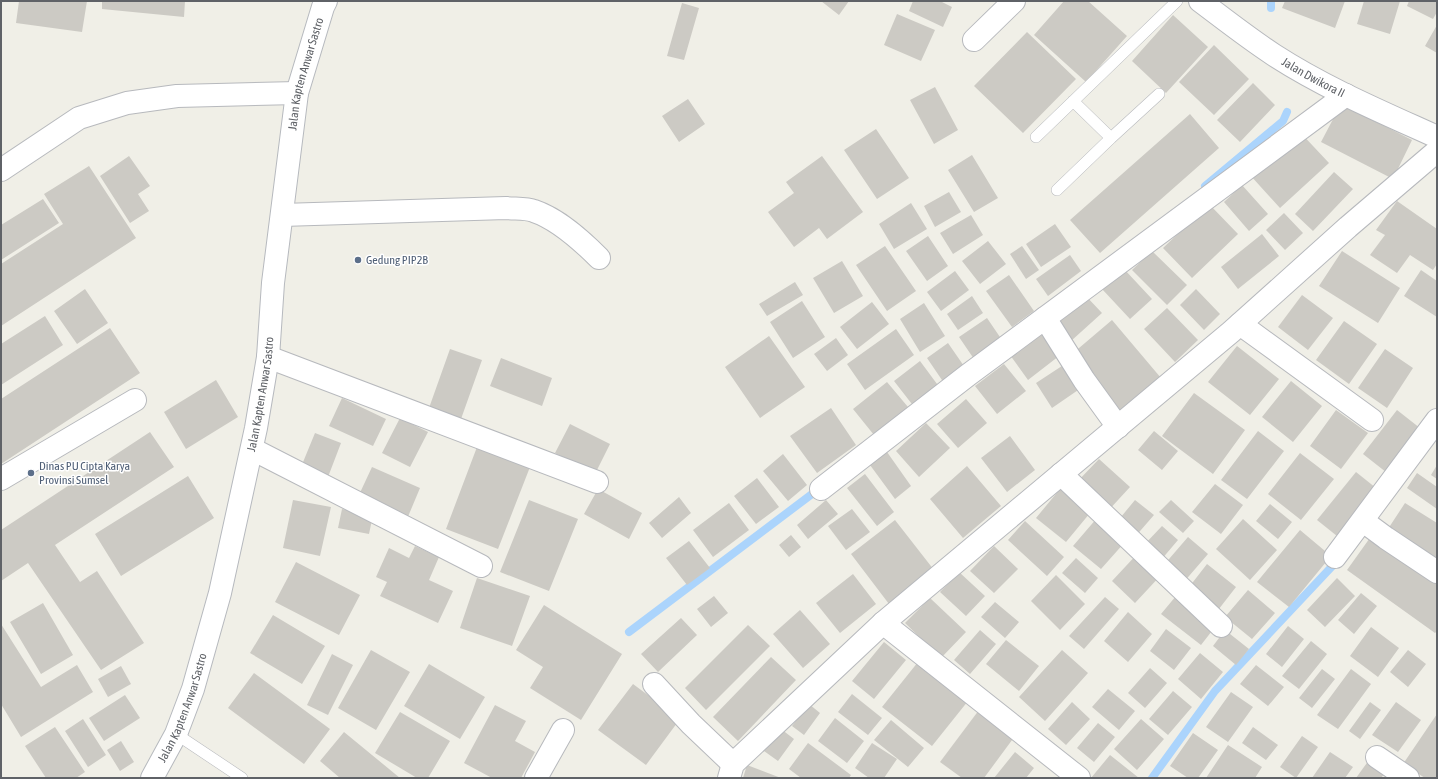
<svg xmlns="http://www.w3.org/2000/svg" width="1438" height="779" font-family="'Asap Condensed',sans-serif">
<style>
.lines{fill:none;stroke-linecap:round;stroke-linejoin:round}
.stream{stroke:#abd4fc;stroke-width:8}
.building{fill:#cccac4}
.lane-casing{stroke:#b7b9bd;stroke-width:12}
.street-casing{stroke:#b7b9bd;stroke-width:24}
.secondary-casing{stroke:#b6b9be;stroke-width:24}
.lane{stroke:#fff;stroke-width:11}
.street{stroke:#fff;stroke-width:22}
.secondary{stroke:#fff;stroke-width:22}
.service-dot{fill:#5c6f8a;stroke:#fff;stroke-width:1.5}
.labels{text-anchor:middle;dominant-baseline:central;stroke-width:3;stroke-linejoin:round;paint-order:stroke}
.street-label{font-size:12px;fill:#5f6267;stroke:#fff}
.service-label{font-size:12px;fill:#4e5e75;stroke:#fff;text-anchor:start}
</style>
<rect width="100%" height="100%" fill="#f0efe7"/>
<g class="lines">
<path class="stream" d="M1271,8V1
M1205,186L1283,121L1287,112
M629,632L820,488
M1152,778L1215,691L1338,560"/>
</g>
<path class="building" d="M19,1H87L82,32L16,23Z
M102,1H185L184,17L102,9Z
M821,1H849L839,15Z
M913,1H940L952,7L943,27L909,11Z
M1064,1H1088L1127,36L1086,82L1034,35Z
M1285,1H1345L1335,28L1282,8Z
M1364,1H1400L1390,34L1357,24Z
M1409,1H1437V12L1433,19L1407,6Z
M682,3L699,8L684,60L667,56Z
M897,14L935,30L921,61L884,45Z
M1173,15L1208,47L1166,93L1132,61Z
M1437,25V53L1425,46Z
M1027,32L1076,79L1023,133L974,86Z
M1214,45L1249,79L1214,115L1179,82Z
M1253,83L1275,105L1240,142L1217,120Z
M935,87L958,130L934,144L910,100Z
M688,99L705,124L679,142L662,116Z
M1341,104L1412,140L1393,179L1321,142Z
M1190,114L1219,148L1100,253L1070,220Z
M876,129L909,178L877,199L844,150Z
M1298,130L1329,163L1280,208L1250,175Z
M972,155L998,198L974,212L948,170Z
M129,156L150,186L138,194L149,211L130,223L100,176Z
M822,156L863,212L827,239L819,228L794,247L768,212L794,193L786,182Z
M89,166L136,238L1,326V264L63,224L44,194Z
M1334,172L1353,189L1313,231L1295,214Z
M1242,185L1268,214L1249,231L1224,202Z
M949,192L961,212L935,227L924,206Z
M43,199L59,223L1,260V225Z
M1397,201L1437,229V264L1433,270L1410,255L1397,273L1370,255L1385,235L1376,230Z
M911,203L927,229L894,249L879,224Z
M1209,204L1238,234L1192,278L1163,248Z
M1284,213L1303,233L1285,250L1266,230Z
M971,215L983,235L953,254L940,233Z
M1055,224L1071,247L1041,267L1026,244Z
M1262,234L1279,256L1238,289L1221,267Z
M928,236L948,266L927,281L906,251Z
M988,241L1006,264L980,284L962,261Z
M885,246L916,291L887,311L856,265Z
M1022,246L1039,270L1026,279L1010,254Z
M1152,251L1187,285L1167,305L1132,270Z
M1342,251L1400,288L1378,323L1319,286Z
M1070,255L1081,271L1048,296L1036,279Z
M842,261L863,296L834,313L813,278Z
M1124,269L1152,299L1130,319L1102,289Z
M1421,270L1437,281V317L1404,296Z
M955,271L969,290L941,311L927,292Z
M1009,275L1034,311L1012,327L986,291Z
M795,282L803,295L767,316L759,304Z
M85,289L108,323L77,344L54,311Z
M1196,289L1220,314L1204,330L1180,305Z
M1085,295L1102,313L1071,341L1054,322Z
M1302,295L1333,318L1308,350L1278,327Z
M972,296L983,313L958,330L947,314Z
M802,301L825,337L793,358L770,322Z
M872,302L889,324L857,349L840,327Z
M924,303L945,336L920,352L900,319Z
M1167,308L1198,340L1175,362L1144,329Z
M45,316L63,345L1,385V344Z
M987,318L1002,340L974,359L959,337Z
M1112,320L1161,378L1121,412L1072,354Z
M1344,321L1377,344L1349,384L1316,360Z
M110,328L140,373L1,464V399Z
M896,329L914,355L865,390L847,364Z
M1040,333L1059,356L1028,380L1010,355Z
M769,336L805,387L760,418L725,367Z
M836,338L848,355L827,371L814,354Z
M948,343L966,369L944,383L927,358Z
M1237,346L1279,379L1250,415L1208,382Z
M450,349L482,360L461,419L429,408Z
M1385,349L1413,368L1387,408L1358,388Z
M501,358L552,378L542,406L490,386Z
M920,361L940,388L915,408L894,381Z
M1068,362L1084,386L1052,408L1036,383Z
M1004,364L1026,391L997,414L975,386Z
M216,380L238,417L186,449L164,412Z
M1291,381L1322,406L1293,442L1262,417Z
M887,382L908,407L874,435L853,409Z
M1194,393L1245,430L1213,474L1162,436Z
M342,398L386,419L373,446L329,426Z
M966,399L987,423L958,448L937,424Z
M831,408L856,445L817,473L790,436Z
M1336,410L1368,433L1341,469L1310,446Z
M1397,410L1425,432L1391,476L1363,454Z
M400,418L428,432L410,467L382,453Z
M926,423L950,448L919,477L896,451Z
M570,424L610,444L595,474L555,453Z
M1154,431L1178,451L1162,470L1138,450Z
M1258,431L1284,451L1247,499L1221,480Z
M150,432L174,467L55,545L80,582L97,571L144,643L101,670L28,563L1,581V530Z
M315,433L341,443L328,477L301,467Z
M1010,436L1035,470L1007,492L981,458Z
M477,447L530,467L498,549L446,529Z
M887,452L911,486L895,499L870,465Z
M1300,453L1334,479L1301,520L1268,494Z
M783,454L807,485L788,501L763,471Z
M1099,459L1130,487L1107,512L1076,483Z
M1437,465V479L1431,475Z
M967,466L1001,506L963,538L930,499Z
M372,467L420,488L407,519L358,497Z
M1356,472L1381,492L1342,540L1317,520Z
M1417,473L1437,487V509L1407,488Z
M865,474L894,512L877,526L847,488Z
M188,476L214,518L121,576L95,534Z
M757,478L779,507L756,524L734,496Z
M1215,484L1243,505L1221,534L1192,512Z
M598,489L642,513L629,539L584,514Z
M1060,489L1090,513L1066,542L1036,518Z
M679,497L691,513L662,538L649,523Z
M293,500L331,507L320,556L283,548Z
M529,500L578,519L549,591L500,572Z
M826,500L838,514L808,539L797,525Z
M1135,500L1154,515L1134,538L1116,523Z
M1171,500L1194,521L1183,533L1159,512Z
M729,503L749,530L713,557L693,530Z
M1405,503L1437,523V564L1386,532Z
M1270,504L1292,522L1278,539L1256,521Z
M342,509L373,515L369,534L338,528Z
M852,509L870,532L846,550L828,526Z
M1097,518L1125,542L1101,569L1073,546Z
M1243,519L1277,550L1250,580L1216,549Z
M895,520L934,570L889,604L851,554Z
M1025,521L1064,557L1047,576L1008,540Z
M1162,526L1178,540L1161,560L1144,545Z
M1300,530L1331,556L1289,607L1257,582Z
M791,535L801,547L789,557L779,545Z
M1372,535L1437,582V631L1435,633L1347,570Z
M1188,537L1208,554L1183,583L1163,566Z
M689,541L710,568L687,585L666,558Z
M415,546L439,557L429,580L453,591L438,623L380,596L387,582L376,577L389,548L409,558Z
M994,546L1018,569L994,593L970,571Z
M1139,552L1162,574L1135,603L1112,581Z
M1076,558L1098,578L1085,593L1062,573Z
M296,562L360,595L339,635L275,602Z
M1207,564L1236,587L1215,614L1186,591Z
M959,572L985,596L966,616L940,592Z
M853,574L876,604L840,633L816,603Z
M1056,575L1085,604L1060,630L1031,601Z
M477,578L530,596L512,646L460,628Z
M1337,578L1355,596L1325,627L1307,610Z
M1248,590L1275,613L1252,639L1225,617Z
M1361,593L1377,606L1354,634L1338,620Z
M714,596L728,613L711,627L697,609Z
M1176,596L1215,627L1201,645L1161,614Z
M1105,597L1119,609L1084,649L1069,636Z
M930,598L966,632L941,658L905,623Z
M995,602L1019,622L1005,638L981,617Z
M43,603L73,655L41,674L10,622Z
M544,605L622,654L581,720L530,688L543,667L516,650Z
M800,610L830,644L803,668L773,634Z
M1128,612L1152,634L1128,662L1104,641Z
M273,615L325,646L302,684L250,653Z
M681,618L697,635L658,672L641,654Z
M1,624L41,687L77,665L93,692L21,737L1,704Z
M748,625L770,646L706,710L685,688Z
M1288,626L1304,639L1282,667L1266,654Z
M1371,627L1399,648L1378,677L1350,656Z
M1166,629L1191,648L1174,670L1150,651Z
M980,630L996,644L970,674L954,660Z
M1225,630L1249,649L1236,665L1213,646Z
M1006,640L1039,666L1019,691L986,664Z
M1311,641L1327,654L1299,689L1282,676Z
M884,642L906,660L874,699L852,681Z
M371,650L410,672L376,730L338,708Z
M1062,650L1088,673L1045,721L1019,697Z
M1408,650L1426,664L1408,687L1390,672Z
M1200,653L1223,672L1201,699L1178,679Z
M332,654L353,665L328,715L307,705Z
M771,657L796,680L738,741L713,717Z
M918,662L968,701L932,746L882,707Z
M429,664L485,697L460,739L404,706Z
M1256,665L1284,687L1268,706L1240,684Z
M121,666L131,684L108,697L98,679Z
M1150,668L1167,683L1145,708L1128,693Z
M1322,669L1335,679L1312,708L1299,698Z
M1351,669L1371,684L1338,729L1317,715Z
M254,673L330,729L304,764L228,708Z
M633,684L680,719L646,765L598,730Z
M1108,689L1135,711L1119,730L1092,707Z
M1173,691L1192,707L1168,735L1149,719Z
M1231,692L1253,707L1228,742L1206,727Z
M852,694L882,718L868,735L838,712Z
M125,695L140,718L104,741L89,718Z
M1072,702L1090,719L1066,745L1048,729Z
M1370,702L1381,710L1360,739L1349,731Z
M1396,702L1421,720L1398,752L1372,735Z
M809,704L820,713L804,735L792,726Z
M495,705L526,721L515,741L535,752L521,778H492L464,763Z
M979,710L1015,736L984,778H962L940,762Z
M400,712L450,741L428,778H417L375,753Z
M1437,714V778H1425L1403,764Z
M835,718L864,741L847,763L818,741Z
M83,719L106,755L88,767L65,731Z
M1141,719L1164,739L1137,770L1114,749Z
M891,720L924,748L908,767L874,740Z
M1098,723L1115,737L1094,762L1077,748Z
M55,727L85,772L76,778H46L25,746Z
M1253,727L1278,745L1266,760L1242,743Z
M781,729L794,739L778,761L764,751Z
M344,732L400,778H340L320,761Z
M1193,733L1218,750L1198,778H1188L1170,766Z
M1302,736L1318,747L1296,778L1280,767Z
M121,741L134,762L120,771L107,750Z
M808,743L851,775L849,778H801L789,769Z
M872,743L897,759L884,778H869L855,768Z
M1228,745L1262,767L1255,778H1206Z
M1015,752L1034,768L1026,778H994Z
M1330,752L1353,767L1345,778H1312Z
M1110,755L1139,778H1091Z
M1369,760L1386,772L1381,778H1356Z
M747,765L781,778H743Z"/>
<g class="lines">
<g class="lane-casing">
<path id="lane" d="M1073,101L1111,138
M1036,137L1177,1
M1057,190L1111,138L1159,94
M176,734L242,778"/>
</g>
<g class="street-casing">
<g id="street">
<path id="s1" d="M1200,1C1224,19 1248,38 1274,55C1325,88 1382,112 1437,137"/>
<path d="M974,40L1014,1"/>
<path d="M1,170L79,118L127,103L177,96L297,93"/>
<path d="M282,215L506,208C515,209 526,208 534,211C558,219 581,240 599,258"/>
<path d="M1045,318L1084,380L1118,427"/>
<path d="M1240,324L1372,420"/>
<path d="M268,357L597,482"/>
<path d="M252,449L481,566"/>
<path d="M1061,474L1221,626"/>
<path d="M1,479L135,400"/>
<path d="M821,489L968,375L1346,95"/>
<path d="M1363,521L1386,538L1437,572"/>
<path d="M1335,557L1437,420"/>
<path d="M883,623L1079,778"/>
<path d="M654,684L691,724L733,764"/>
<path d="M1377,757L1408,778"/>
<path d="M536,778L563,730"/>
<path d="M729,778L733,764L883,623L1231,332L1348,227L1437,151"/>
</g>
</g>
<g class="secondary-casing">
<g id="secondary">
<path id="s2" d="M152,778L176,734L193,689L220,593L256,428L268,357L273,283L297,93L323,7L326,1"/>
</g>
</g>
<use href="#lane" class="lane"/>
<use href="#street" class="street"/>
<use href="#secondary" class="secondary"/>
</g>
<g class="service-dot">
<circle cx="358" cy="260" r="4"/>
<circle cx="31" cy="473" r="4"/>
</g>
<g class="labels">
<g class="street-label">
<text stroke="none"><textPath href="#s2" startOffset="725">Jalan Kapten Anwar Sastro</textPath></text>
<text stroke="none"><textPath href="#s1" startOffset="137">Jalan Dwikora II</textPath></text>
<text stroke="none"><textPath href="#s2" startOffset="401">Jalan Kapten Anwar Sastro</textPath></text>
<text stroke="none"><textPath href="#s2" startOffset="77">Jalan Kapten Anwar Sastro</textPath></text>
</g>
<g class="service-label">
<text x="366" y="260">Gedung PIP2B</text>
<text x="39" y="466">Dinas PU Cipta Karya<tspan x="39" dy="14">Provinsi Sumsel</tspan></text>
</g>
</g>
<rect width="1438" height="779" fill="none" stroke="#5f6267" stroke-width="4"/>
</svg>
